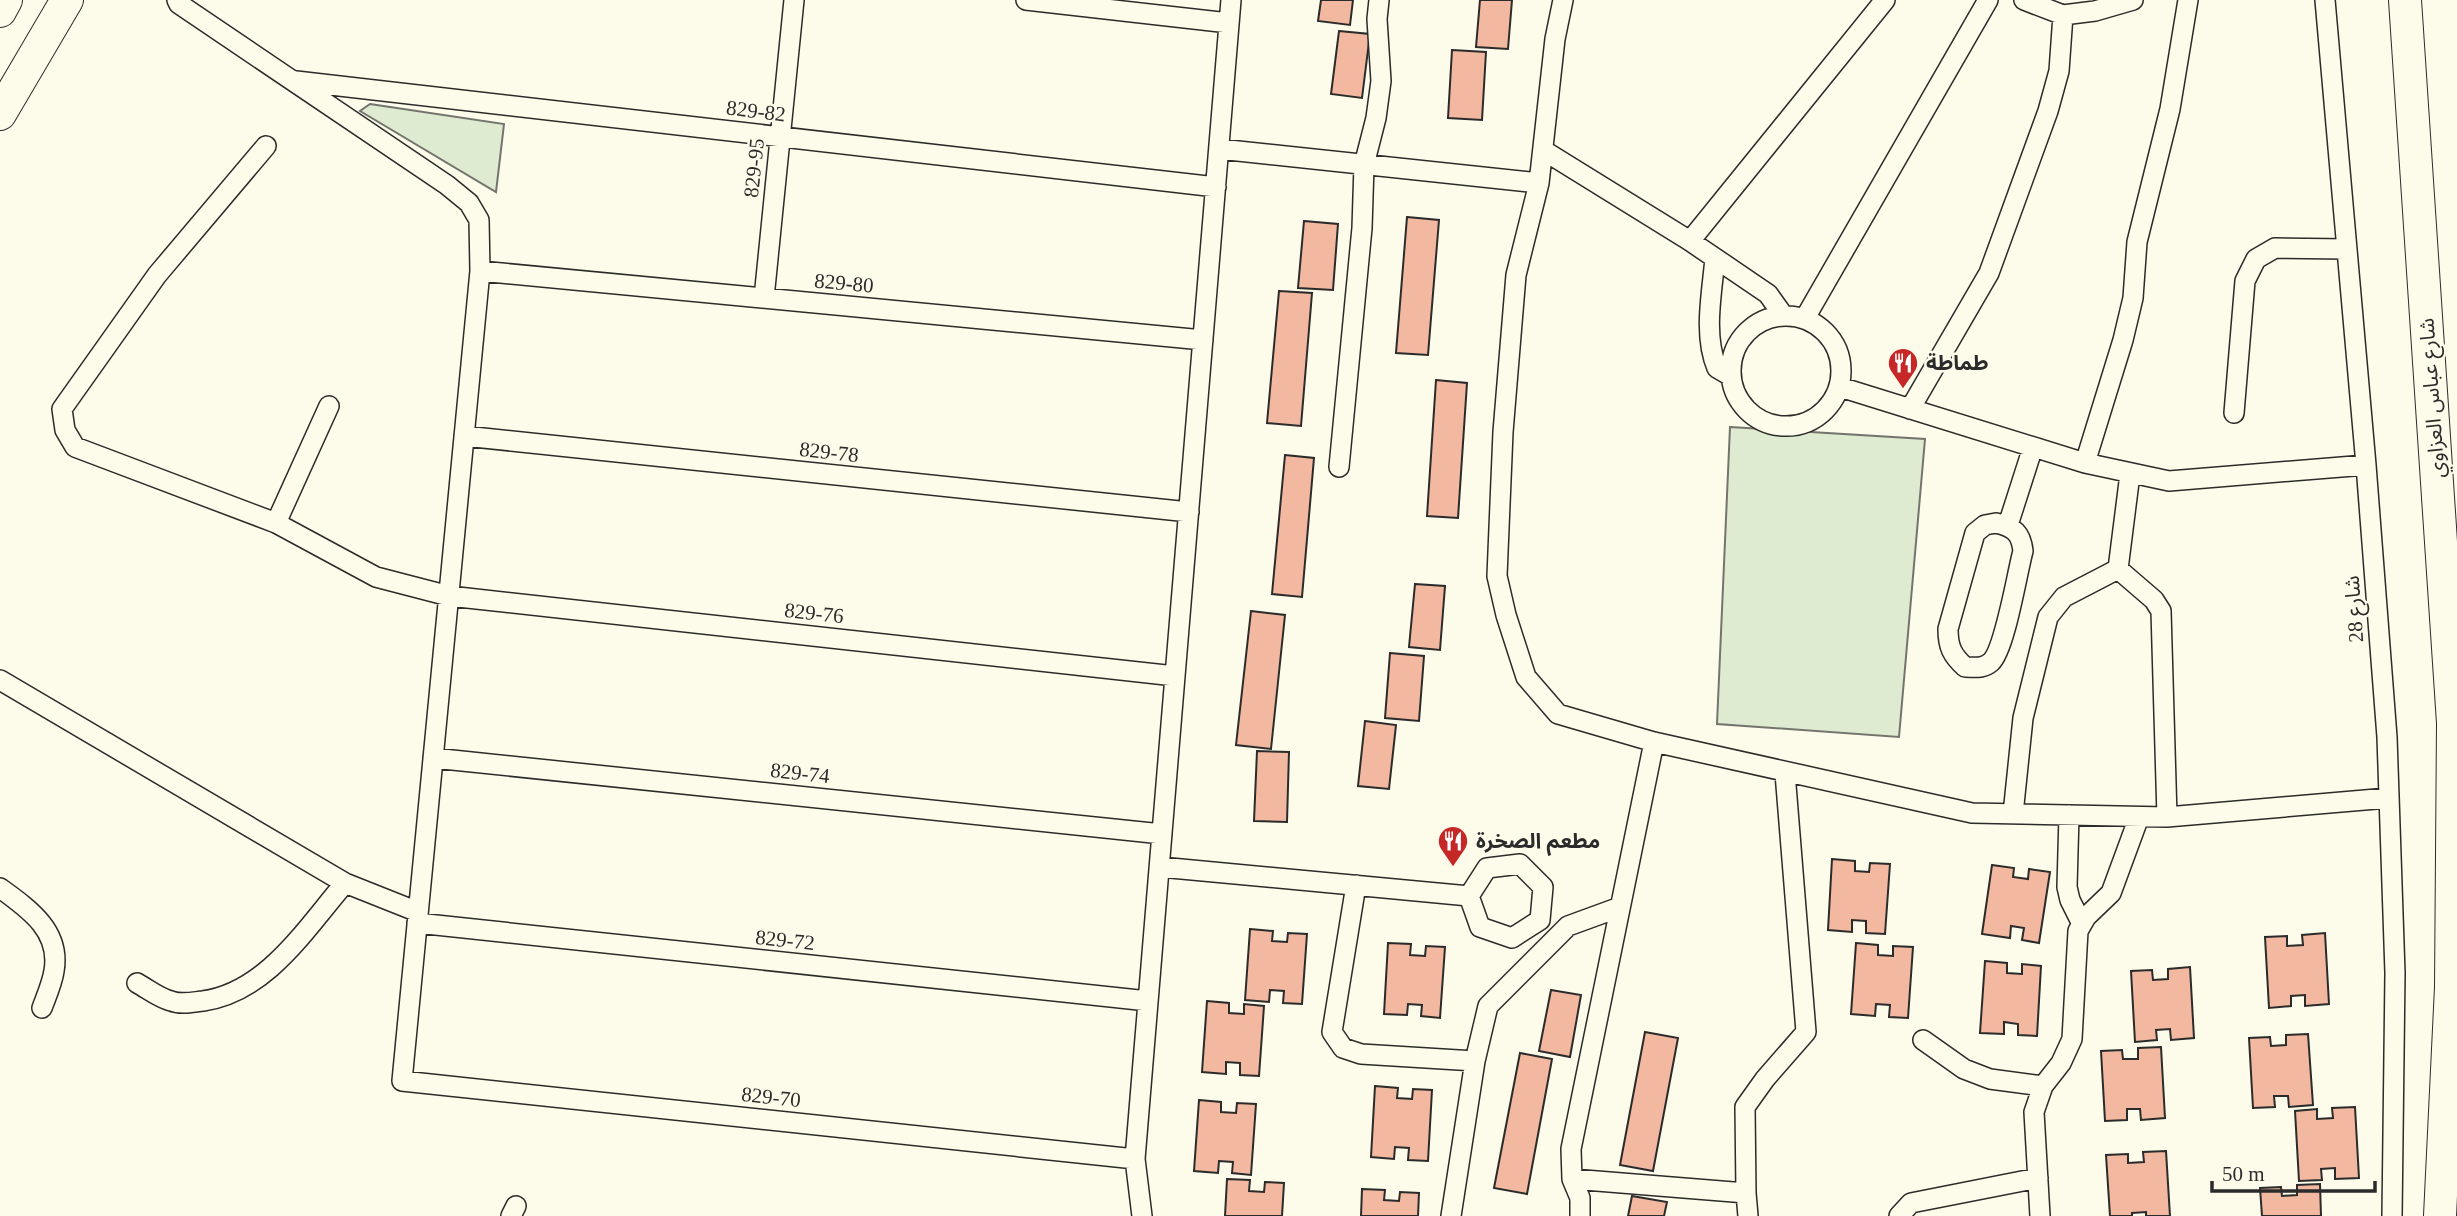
<svg xmlns="http://www.w3.org/2000/svg" width="2457" height="1216" font-family="'Times New Roman','Noto Sans Arabic',serif">
<style>
.green{fill:#deebd1;stroke:#74746e;stroke-width:2}
.building{fill:#f2b8a0;stroke:#2b2b2b;stroke-width:2}
.lines{fill:none;stroke-linecap:round;stroke-linejoin:round}
.street-casing{stroke:#2b2b2b;stroke-width:22}
.primary-casing{stroke:#2b2b2b;stroke-width:34}
.street{stroke:#fdfbea;stroke-width:19}
.primary{stroke:#fdfbea;stroke-width:32}
.labels{text-anchor:middle;dominant-baseline:central;stroke-width:5;stroke-linejoin:round;paint-order:stroke}
.street-label{font-size:21px;fill:#2b2b2b;stroke:#fdfbea}
.poi-label{font-size:21px;font-weight:bold;fill:#2b2b2b;stroke:#fdfbea;text-anchor:start}
</style>
<rect width="100%" height="100%" fill="#fdfbea"/>
<path class="green" d="M370,104L504,124L496,192L360,111Z
M1730,427L1925,439L1899,737L1717,724Z"/>
<path class="building" d="M1321,0H1353L1350,25L1318,21Z
M1480,0H1512L1508,49L1476,47Z
M1339,31L1370,34L1362,98L1331,94Z
M1452,50L1486,52L1482,120L1448,118Z
M1407,217L1439,220L1428,355L1396,353Z
M1304,221L1338,224L1333,290L1298,288Z
M1279,291L1312,293L1301,426L1267,423Z
M1436,380L1467,383L1458,518L1427,516Z
M1285,455L1314,458L1302,597L1272,594Z
M1415,584L1445,586L1440,650L1409,647Z
M1251,611L1285,615L1271,749L1236,745Z
M1390,653L1424,656L1419,721L1385,718Z
M1365,721L1396,725L1389,789L1358,786Z
M1257,751L1289,752L1287,822L1254,821Z
M1832,859L1855,861V871L1869,872L1870,863L1890,864L1885,934L1866,933V921L1852,920V932L1828,930Z
M1992,865L2014,868L2013,877L2028,879L2029,869L2050,872L2039,943L2022,940L2024,928L2011,926L2010,938L1982,934Z
M1250,929L1273,931L1272,941L1287,942L1288,933L1307,934L1302,1004L1283,1003L1284,991L1270,990L1269,1002L1245,1000Z
M2325,933L2329,1004L2305,1006V995L2291,996V1006L2269,1008L2265,937L2287,936V946L2303,945L2302,935Z
M1388,943L1411,944L1410,955L1425,956L1426,946L1445,947L1440,1018L1421,1016L1422,1005L1408,1004L1407,1015L1384,1014Z
M1856,943L1878,945V955L1893,956V946L1913,947L1908,1018L1889,1017L1890,1005L1876,1004L1875,1016L1851,1014Z
M1985,961L2007,963V973L2022,974V964L2041,966L2037,1036L2018,1035V1024L2004,1022V1034L1980,1033Z
M2190,967L2194,1038L2171,1040L2170,1029L2156,1030L2157,1040L2135,1042L2131,971L2152,970L2153,980L2168,979V969Z
M1551,990L1581,995L1570,1057L1539,1051Z
M1207,1001L1229,1003V1013L1244,1014V1004L1264,1006L1259,1076L1240,1075V1063L1226,1062V1074L1202,1072Z
M1645,1032L1678,1038L1653,1171L1620,1165Z
M2308,1034L2313,1105L2289,1107L2288,1096H2274L2275,1107L2253,1108L2249,1038L2270,1037L2271,1046L2286,1045V1035Z
M2161,1047L2165,1118L2141,1120L2140,1109H2127V1120L2105,1121L2101,1051L2122,1050L2123,1059H2138V1048Z
M1520,1053L1552,1059L1527,1194L1494,1188Z
M1375,1086L1398,1088L1397,1098L1412,1099L1413,1089L1432,1090L1428,1161L1408,1160L1409,1148L1395,1147L1394,1159L1371,1157Z
M1199,1100L1221,1102V1112L1236,1113L1237,1103L1256,1104L1251,1175L1232,1173L1233,1162L1219,1161L1218,1173L1194,1171Z
M2355,1107L2359,1178L2335,1179V1168L2321,1169L2322,1180L2299,1181L2295,1111L2317,1109V1119L2333,1118L2332,1108Z
M2166,1151L2170,1216H2146V1212L2132,1213V1216H2110L2106,1155L2128,1154V1163L2144,1162L2143,1152Z
M1227,1179L1250,1180L1249,1191L1264,1192L1265,1182L1284,1183L1282,1216H1225Z
M2320,1184L2321,1216H2262L2260,1188L2281,1187L2282,1196L2297,1195V1185Z
M1362,1189L1385,1190L1384,1200L1399,1201L1400,1192L1419,1193L1418,1216H1361Z
M1632,1196L1667,1202L1664,1216H1628Z"/>
<g class="lines">
<g class="street-casing">
<path id="street" d="M177,0L179,4L447,185L469,203L479,220L480,271L402,1081L1135,1159
M1026,0L1229,23
M1563,0L1555,39L1539,183L1516,275L1503,432L1497,576L1506,615L1526,677L1558,714L1654,742L1972,813L2167,817L2388,798
M2024,0L2063,15L2095,11L2133,0
M2325,0L2366,465L2387,737L2395,973L2392,1216
M296,81L1216,187
M266,146L157,275L62,409L65,430L75,447L276,523L376,577L449,596L1175,676
M1219,149L1539,183
M1543,150L1690,241L1768,294L1783,315
M1690,241L1885,0
M1715,258C1712,293 1703,335 1717,368L1729,375
M480,271L1203,340
M764,298L794,0
M1731 371a55 55 0 1 1 110 0a55 55 0 1 1-110 0Z
M1805,318L1988,0
M1840,387L2085,463L2169,481L2366,465
M1910,409L1989,273L2048,111L2059,71L2063,15
M2234,413L2245,281L2256,259L2275,248L2347,249
M464,436L1189,512
M2085,463L2123,340L2133,298L2137,242L2170,109L2188,0
M1339,467L1362,228L1364,165L1376,118L1381,81L1377,19L1379,0
M276,523L329,406
M1996,523C2014,527 2021,533 2023,551C2017,573 2005,649 1991,662C1983,669 1975,667 1965,667C1952,655 1948,647 1948,629L1975,533L1985,525Z
M2008,525L2033,447
M2118,569L2154,600L2161,611L2167,817
M0,680L345,883
M433,758L1162,834
M2013,814L2023,718L2048,617L2064,597L2118,569L2130,474
M2069,815L2067,887L2070,900L2082,924
M1520,864L1543,887L1540,920L1512,938L1480,927L1469,896L1487,868Z
M1160,867L1469,896
M1356,885L1332,1032L1343,1048L1361,1054L1475,1061
M0,888C29,909 61,931 54,971C52,984 46,997 42,1008
M417,923L1148,1001
M137,983C148,989 159,998 171,1001C181,1005 193,1002 203,1001C267,992 306,928 345,883L418,912
M1923,1040L1964,1069L1990,1079L2043,1086
M1572,1179L1746,1193
M511,1216L516,1206
M1142,1216L1135,1159L1231,0
M1451,1216L1475,1061L1488,1006L1568,926L1620,907
M1580,1216V1198L1572,1179L1571,1149L1654,742
M1748,1216L1746,1193L1745,1107L1765,1079L1806,1032L1785,773
M1899,1216L1911,1203L2038,1178
M2040,1216L2034,1112L2043,1086L2061,1063L2072,1039L2078,931L2086,917L2111,893L2139,817"/>
</g>
<g class="primary-casing">
<path id="primary" d="M2405,0L2453,723L2451,987L2440,1216
M0,11L6,0
M0,114L67,0"/>
</g>
<use href="#street" class="street"/>
<use href="#primary" class="primary"/>
</g>
<defs>
<g id="restaurant-pin" transform="scale(1.575)"><path d="M0 17L-7.5 6A9.5 9.5 0 1 1 7.5 6Z" fill="#c62828" stroke="#fdfbea"/><path d="M-5-6h1v4h1v-4h1v4h1v-4h1v5L-1.5 .5V6h-2V.5L-5-1ZM5-6V6H3V1.5H1.5Q1.5-4 5-6Z" fill="#fff"/></g>
</defs>
<g fill-rule="evenodd">
<use href="#restaurant-pin" x="1903" y="363"/>
<use href="#restaurant-pin" x="1453" y="841"/>
</g>
<g class="labels">
<g class="street-label">
<text transform="translate(756 111) rotate(7)">829-82</text>
<text transform="translate(754 168) rotate(-84)">829-95</text>
<text transform="translate(844 283) rotate(5)">829-80</text>
<text transform="translate(2432 398) rotate(-94)">شارع عباس العزاوي</text>
<text transform="translate(829 452) rotate(6)">829-78</text>
<text transform="translate(2354 609) rotate(-94)">شارع 28</text>
<text transform="translate(814 613) rotate(6)">829-76</text>
<text transform="translate(800 773) rotate(6)">829-74</text>
<text transform="translate(785 940) rotate(6)">829-72</text>
<text transform="translate(771 1097) rotate(6)">829-70</text>
</g>
<g class="poi-label">
<text x="1926" y="363">طماطة</text>
<text x="1476" y="841">مطعم الصخرة</text>
</g>
</g>
<path d="M2212 1181v10h163v-10" fill="none" stroke="#2b2b2b" stroke-width="3.5"/>
<text x="2222" y="1181" font-size="21" fill="#2b2b2b" stroke="#fdfbea" stroke-width="5" paint-order="stroke">50 m</text>
</svg>
